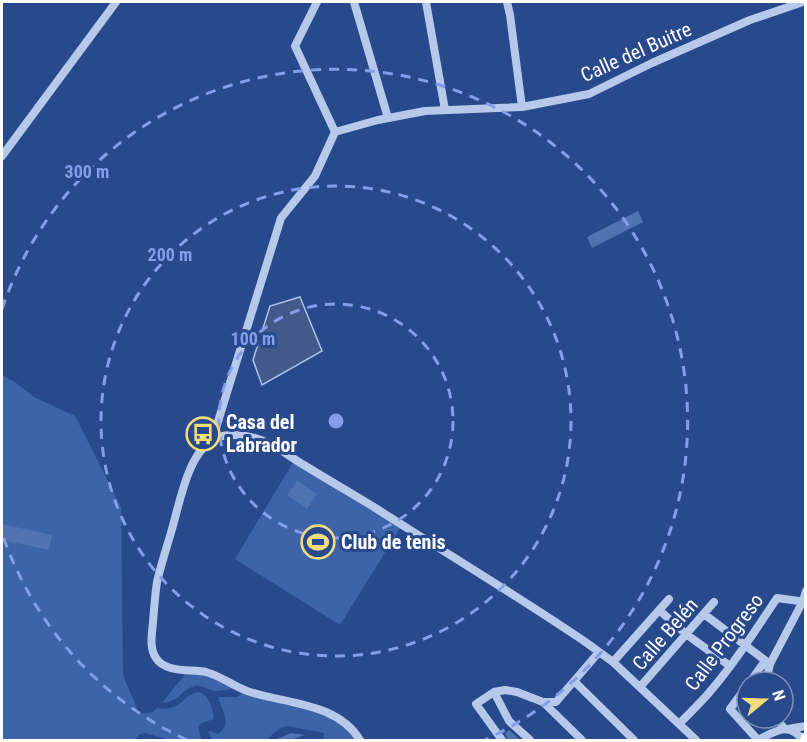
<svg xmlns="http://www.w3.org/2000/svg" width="807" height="742" font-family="'Roboto Condensed',sans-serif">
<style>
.green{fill:#3d63a8}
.water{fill:#425a89;stroke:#acc3ea;stroke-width:1.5}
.building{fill:#5173b2}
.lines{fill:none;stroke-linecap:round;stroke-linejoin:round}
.minor{stroke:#b7c9ea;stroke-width:8}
.major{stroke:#fafcff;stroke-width:10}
.ring{fill:none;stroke:#839eea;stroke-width:3;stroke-dasharray:10 8}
.labels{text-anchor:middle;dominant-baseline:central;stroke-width:6;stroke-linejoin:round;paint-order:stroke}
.street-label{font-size:20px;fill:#fff;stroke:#284a8c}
.poi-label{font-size:20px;font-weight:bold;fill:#fff;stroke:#284a8c;text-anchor:start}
.centre{fill:#839eea;stroke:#284a8c;stroke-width:3}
.ring-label{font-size:18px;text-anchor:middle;font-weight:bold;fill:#839eea;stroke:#284a8c;stroke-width:6;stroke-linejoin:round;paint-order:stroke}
</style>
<rect width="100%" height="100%" fill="#284a8c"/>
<path class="green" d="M2,375L15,382L34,397L75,416L121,507L123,673C126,687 135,699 138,713C146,713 152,715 157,708C164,709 170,709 176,706C182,703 186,697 192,694C207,687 213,708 214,719C198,724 195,723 202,740H170L145,733L140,734L134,740H2Z
M295,459L402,525L340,625L235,559Z
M186,673L208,675L235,689C229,689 221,691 215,691C207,690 201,683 192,687C179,692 181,701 162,703Z
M243,693L325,714L343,725L357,740H323L324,733L288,726L280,728L266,740H213L208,732L210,731L218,734C232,724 223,712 218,698L220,697H238Z"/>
<path class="water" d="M300,297L322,351L262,385L253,360L270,306Z"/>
<path class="building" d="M638,211L643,222L592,248L587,237Z
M297,481L317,494L307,509L287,495Z
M2,524L52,535L49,550L2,540Z
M509,730L521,741H508L505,733Z
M291,733L305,735L288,741H273Z"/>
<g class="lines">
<path class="minor" d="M317,2L295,46L335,132
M354,2L388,118
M426,2L445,110
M507,2L510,15L522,107
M335,132L378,120L425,111L522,107L589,94L652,63L750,20L803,2
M2,156L116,2
M212,441L281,218L315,176L335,132
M659,610L686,634L730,666
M704,614L770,664
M613,662L669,599
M574,681L634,740
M750,682L762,665L770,664
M766,682L770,664L803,601L806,591
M747,686L730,709L758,740
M640,687L714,602
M494,692L509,721L530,740
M543,702L582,740
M775,718L784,728
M679,724C689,714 699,704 708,694C734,664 755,631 777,598L806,602
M788,729L806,726
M360,740C337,702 285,704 247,691C233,686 221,676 206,672C191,669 165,673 156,658C149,648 152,634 153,622C154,609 155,595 157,582C161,564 167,547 172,529C180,502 188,451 216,438C229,433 248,435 261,440C276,445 290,457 304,465C328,480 353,494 377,509C446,553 516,595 584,641L613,662L696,740
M502,740L476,704L494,692L505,690L517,692L543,702H556L599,652
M758,740C776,731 788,721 803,740"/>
<path class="major" d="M805,740L806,737"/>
</g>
<g class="ring">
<circle cx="336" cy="421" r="117"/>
<circle cx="336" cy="421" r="235"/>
<path d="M187 740A352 352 0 0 1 2 533M2 309A352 352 0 1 1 485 740"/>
</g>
<defs>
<g id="bus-ring" transform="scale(1.725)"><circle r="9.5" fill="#284a8c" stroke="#f2db7d" stroke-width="1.5"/><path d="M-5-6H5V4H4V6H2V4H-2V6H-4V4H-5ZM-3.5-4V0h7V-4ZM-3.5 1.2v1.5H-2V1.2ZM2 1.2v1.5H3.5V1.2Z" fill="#f2db7d"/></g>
<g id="stadium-ring" transform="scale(1.725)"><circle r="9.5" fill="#284a8c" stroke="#f2db7d" stroke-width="1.5"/><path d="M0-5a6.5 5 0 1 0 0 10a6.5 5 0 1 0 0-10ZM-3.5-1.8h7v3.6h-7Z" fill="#f2db7d"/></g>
</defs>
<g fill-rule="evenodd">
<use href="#bus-ring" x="203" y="434"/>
<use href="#stadium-ring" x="318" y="542"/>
</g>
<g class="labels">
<g class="street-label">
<text transform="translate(636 52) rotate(-24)">Calle del Buitre</text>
<text transform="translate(665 634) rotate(-49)">Calle Belén</text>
<text transform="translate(724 642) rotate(-53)">Calle Progreso</text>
</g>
<g class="poi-label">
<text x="226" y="422">Casa del<tspan x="226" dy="23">Labrador</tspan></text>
<text x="341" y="542">Club de tenis</text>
</g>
</g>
<circle cx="336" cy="421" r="9" class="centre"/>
<g class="ring-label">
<text x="87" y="178">300 m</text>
<text x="170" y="261">200 m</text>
<text x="253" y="345">100 m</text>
</g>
<rect width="807" height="742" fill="none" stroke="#ffffff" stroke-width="6"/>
<g transform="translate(765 700) rotate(71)"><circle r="28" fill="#284a8c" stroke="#7e92ba" stroke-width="1.5"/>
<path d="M0-4.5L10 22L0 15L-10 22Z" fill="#f2db7d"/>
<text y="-9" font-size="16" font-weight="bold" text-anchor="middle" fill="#ffffff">N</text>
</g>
</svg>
